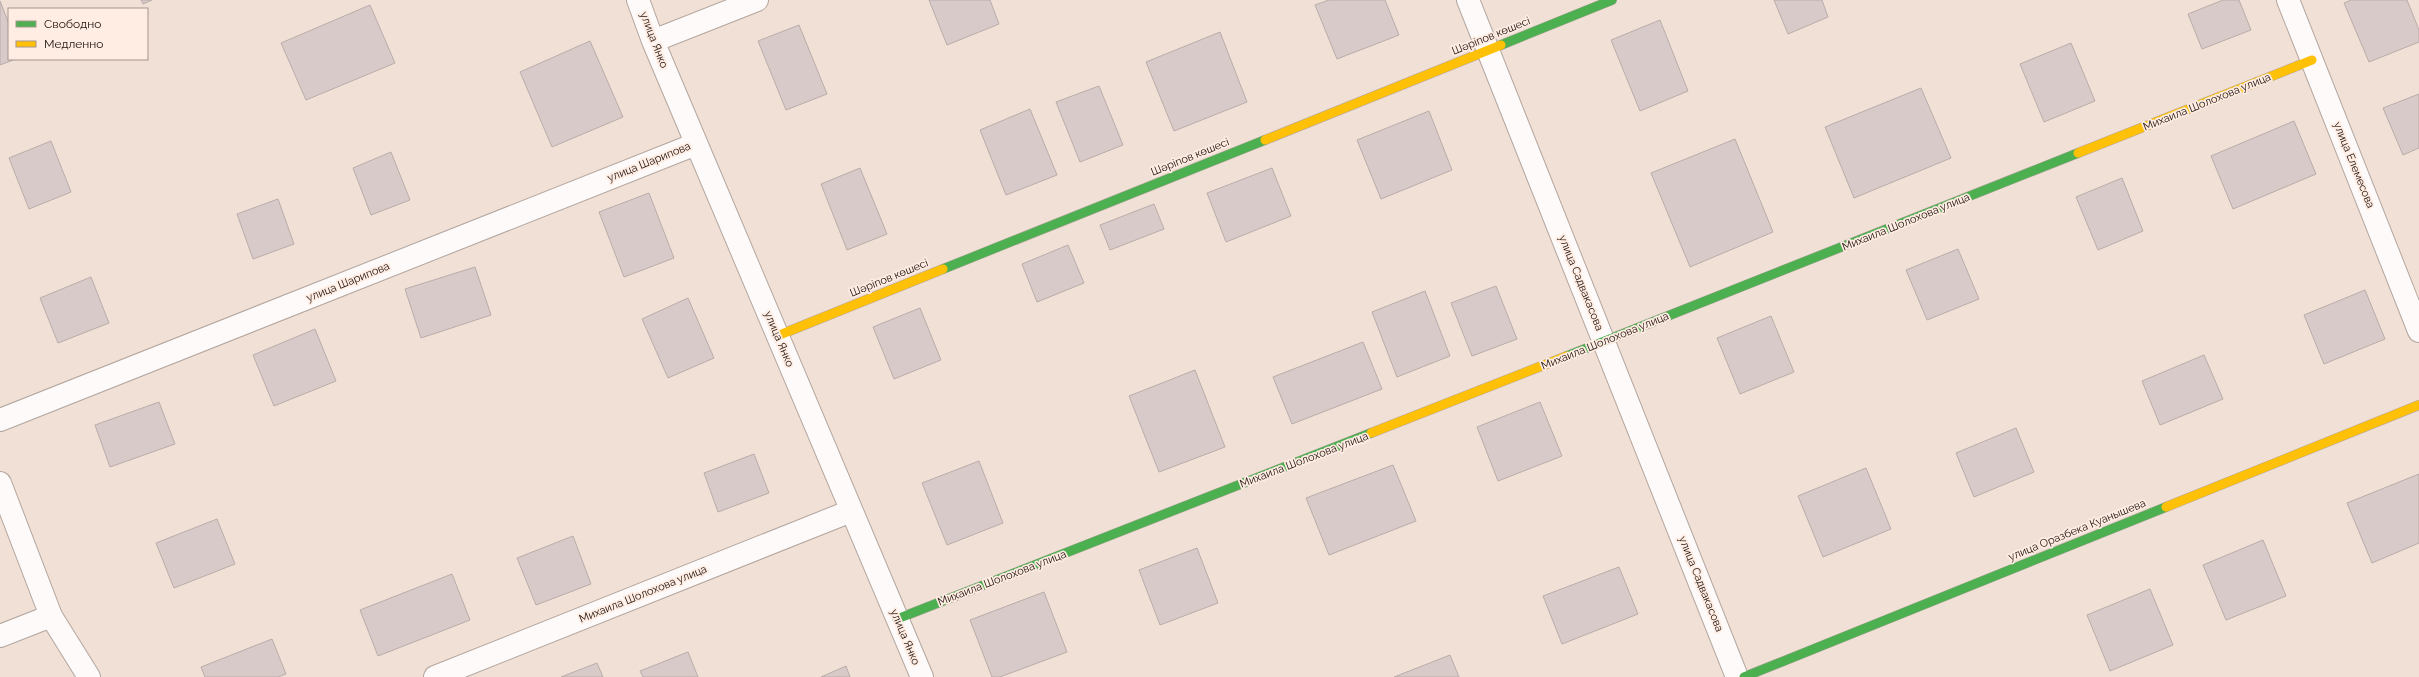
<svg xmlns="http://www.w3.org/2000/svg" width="2419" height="677" font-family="Raleway,sans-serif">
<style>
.building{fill:#d7cac8;stroke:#b9aca9}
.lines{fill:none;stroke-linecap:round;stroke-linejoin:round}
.street-casing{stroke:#b3a69f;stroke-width:24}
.fast-casing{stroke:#b3a69f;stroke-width:10}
.slow-casing{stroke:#b3a69f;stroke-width:10}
.street{stroke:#fdfaf9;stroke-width:22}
.fast{stroke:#4caf50;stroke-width:9}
.slow{stroke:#ffc107;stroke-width:9}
.labels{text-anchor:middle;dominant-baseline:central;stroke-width:3.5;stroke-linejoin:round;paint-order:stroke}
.street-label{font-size:11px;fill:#1e130e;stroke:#ffece2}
</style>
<rect width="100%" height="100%" fill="#f0e0d6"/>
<path class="building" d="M141,0H152L143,4Z
M929,0H990L999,24L947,45Z
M1329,0H1385L1399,35L1337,59L1315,5Z
M1774,0H1822L1828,17L1788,34Z
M2223,0H2239L2251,30L2202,49L2188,14Z
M2351,0H2407L2419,30V42L2369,62L2344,3Z
M0,1L9,24V59H16L0,65Z
M370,5L395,63L306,100L281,43Z
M1660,20L1688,91L1640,111L1611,40Z
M799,25L827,94L786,110L758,41Z
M1220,32L1247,102L1174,131L1146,62Z
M590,41L623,117L552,147L520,72Z
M2071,43L2095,101L2044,122L2020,64Z
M1099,86L1123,145L1080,162L1056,102Z
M1921,88L1951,158L1854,198L1825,127Z
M2419,94V148L2403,155L2383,108Z
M1030,109L1057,175L1006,195L980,130Z
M1429,111L1452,170L1381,199L1357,140Z
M2294,121L2316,174L2233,209L2211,156Z
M1735,139L1773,232L1690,267L1651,173Z
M51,141L71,192L29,209L9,158Z
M391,152L410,200L371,215L353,168Z
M860,168L887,234L847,250L821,184Z
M1272,168L1291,216L1226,242L1207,193Z
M2122,178L2143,231L2098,250L2076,197Z
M649,193L674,258L624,277L599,212Z
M278,199L294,244L253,259L237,214Z
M1154,204L1164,229L1110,250L1100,225Z
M1068,245L1084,283L1037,302L1022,264Z
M1958,249L1979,299L1927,320L1906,270Z
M475,267L491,315L421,338L405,289Z
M91,277L109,323L58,343L40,298Z
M1496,286L1517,339L1472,356L1451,303Z
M2365,290L2385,339L2324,364L2304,315Z
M1425,291L1450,356L1397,377L1372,312Z
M688,298L714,358L668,378L642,319Z
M920,308L941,360L894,379L873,327Z
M1771,316L1794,372L1740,394L1717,338Z
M315,329L336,381L274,406L253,355Z
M1363,342L1382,389L1292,424L1273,377Z
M2204,355L2223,399L2160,425L2142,381Z
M1195,370L1225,447L1159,472L1129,396Z
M159,402L175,444L110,467L95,425Z
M1540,402L1562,456L1498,481L1477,427Z
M2016,428L2034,472L1974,497L1956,453Z
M754,454L769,493L718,512L704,473Z
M979,461L1003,523L947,545L922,483Z
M1393,465L1416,521L1329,555L1306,498Z
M1866,468L1891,529L1823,557L1798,496Z
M2419,474V543L2372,563L2347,503Z
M217,519L235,564L174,588L156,543Z
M573,536L591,584L536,605L517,558Z
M2263,540L2286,596L2226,620L2203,565Z
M1197,548L1218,603L1160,625L1139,570Z
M1619,567L1638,614L1562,644L1543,596Z
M452,574L470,620L378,656L360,610Z
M2150,589L2173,645L2110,671L2087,615Z
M1044,592L1067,652L1000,677H992L970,620Z
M272,639L286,674L278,677H205L201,667Z
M688,652L698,677H643L640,671Z
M1450,655L1459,677H1394Z
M597,663L603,677H561Z
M846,666L850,677H821Z"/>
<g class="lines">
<g class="street-casing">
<path id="street" d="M638,0L653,41L922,677
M1468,0L1737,677
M2288,0L2419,331
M653,41L757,0
M0,420L696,144
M0,483L51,616L89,677
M0,636L51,616
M435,677L851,511"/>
</g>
<g class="fast-casing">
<path id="fast" d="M1501,45L1612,0
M943,269L1265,140
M1567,356L2078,153
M897,619L1371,433
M1744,677L2166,507"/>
</g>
<g class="slow-casing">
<path id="slow" d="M1265,140L1501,45
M2078,153L2312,60
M777,336L943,269
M1371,433L1567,356
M2166,507L2419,405"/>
</g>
<use href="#street" class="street"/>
<use href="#fast" class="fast"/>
<use href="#slow" class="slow"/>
</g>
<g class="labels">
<g class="street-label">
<text transform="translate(1491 36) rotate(-22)">Шәріпов көшесі</text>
<text transform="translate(654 40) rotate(69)">улица Янко</text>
<text transform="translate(2207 102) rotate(-22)">Михаила Шолохова улица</text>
<text transform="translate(1190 157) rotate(-22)">Шәріпов көшесі</text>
<text transform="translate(649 162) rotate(-22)">улица Шарипова</text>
<text transform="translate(2354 165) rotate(68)">улица Елемесова</text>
<text transform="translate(1906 222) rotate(-22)">Михаила Шолохова улица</text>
<text transform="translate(889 278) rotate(-22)">Шәріпов көшесі</text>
<text transform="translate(348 282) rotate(-22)">улица Шарипова</text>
<text transform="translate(1581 283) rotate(68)">улица Садвакасова</text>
<text transform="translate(779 339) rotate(67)">улица Янко</text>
<text transform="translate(1605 341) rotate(-22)">Михаила Шолохова улица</text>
<text transform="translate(1304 460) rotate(-21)">Михаила Шолохова улица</text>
<text transform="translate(2077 530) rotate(-22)">улица Оразбека Куанышева</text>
<text transform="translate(1002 578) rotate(-21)">Михаила Шолохова улица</text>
<text transform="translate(1701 584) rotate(68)">улица Садвакасова</text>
<text transform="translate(643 594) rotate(-22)">Михаила Шолохова улица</text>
<text transform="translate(905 637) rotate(67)">улица Янко</text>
</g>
</g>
<rect x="8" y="8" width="140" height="52" fill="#ffece2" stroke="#a5958d"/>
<rect x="16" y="21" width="20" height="6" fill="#4caf50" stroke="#a5958d"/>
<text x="44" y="28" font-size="12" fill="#1e130e">Свободно</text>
<rect x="16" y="41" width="20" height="6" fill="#ffc107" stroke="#a5958d"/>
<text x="44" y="48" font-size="12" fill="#1e130e">Медленно</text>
</svg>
